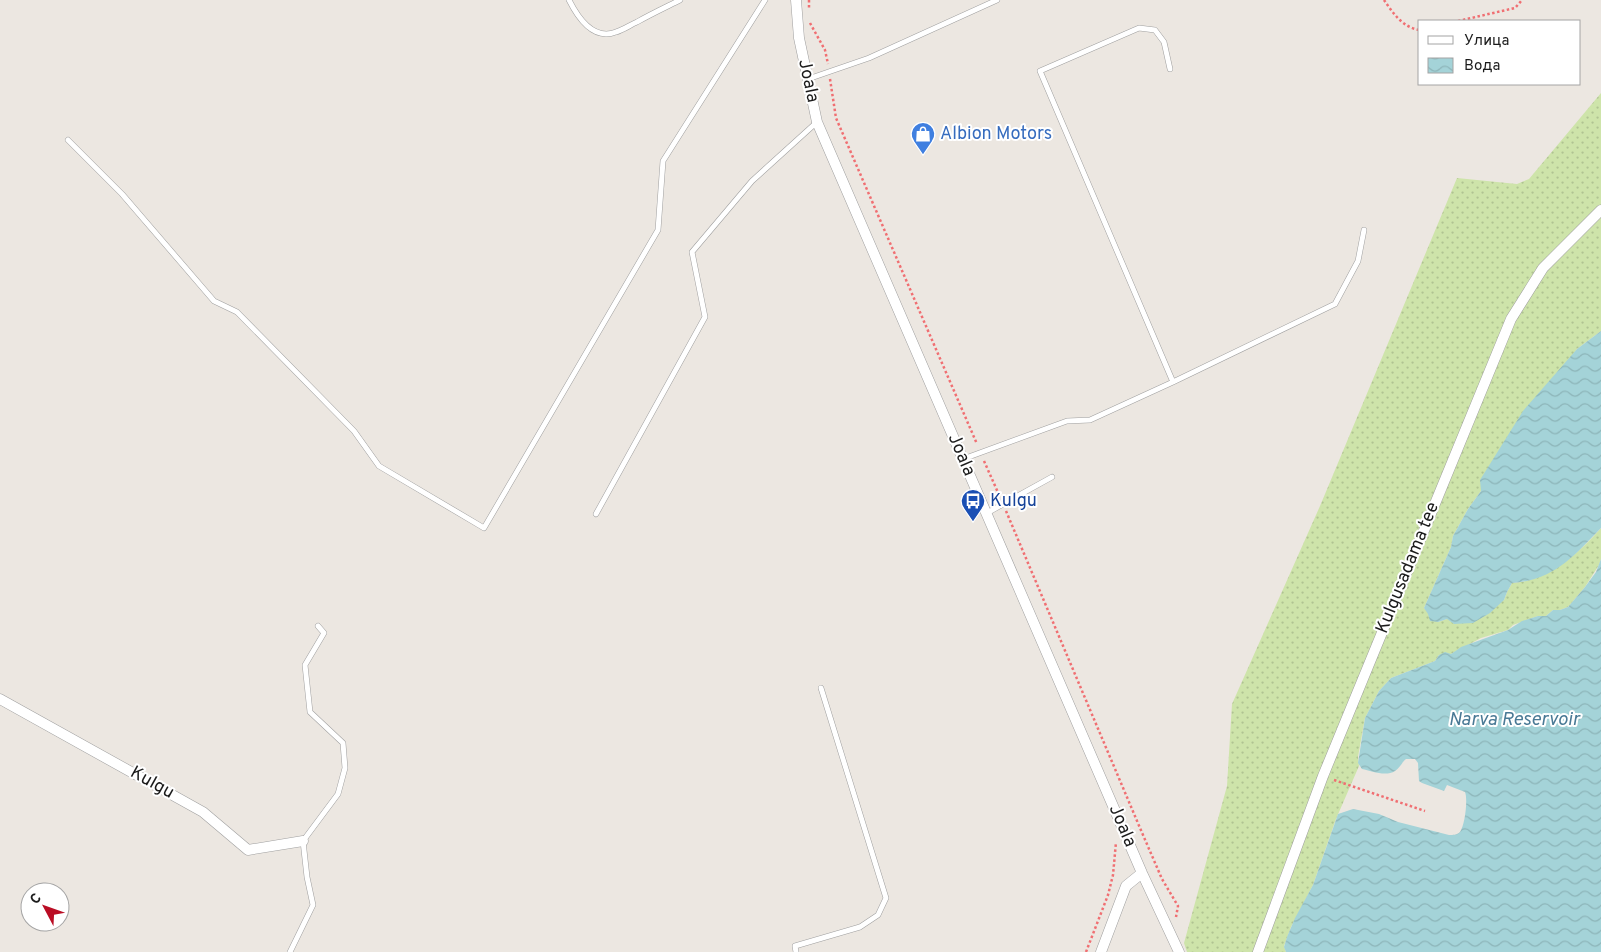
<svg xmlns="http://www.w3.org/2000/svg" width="1601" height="952" font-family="Overpass,sans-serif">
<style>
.grass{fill:url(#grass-dots)}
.water{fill:url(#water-waves)}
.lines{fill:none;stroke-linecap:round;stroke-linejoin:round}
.service-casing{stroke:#9f9f9f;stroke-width:6}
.minor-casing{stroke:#9f9f9f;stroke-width:11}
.path{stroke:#f06f72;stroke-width:2.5;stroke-dasharray:2.5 2.5;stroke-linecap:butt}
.service{stroke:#fff;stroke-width:5}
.minor{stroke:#fff;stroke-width:10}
.labels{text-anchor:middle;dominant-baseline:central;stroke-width:4;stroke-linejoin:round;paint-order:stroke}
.street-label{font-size:18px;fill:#1b1b1b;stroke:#fff}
.shop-label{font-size:18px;fill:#366cbe;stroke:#fff;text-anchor:start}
.transit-label{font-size:18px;fill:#164399;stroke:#fff;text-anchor:start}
.water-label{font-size:19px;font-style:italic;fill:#497995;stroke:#fff}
</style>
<defs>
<pattern id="grass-dots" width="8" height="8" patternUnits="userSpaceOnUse" patternTransform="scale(1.25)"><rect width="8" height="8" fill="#cee4aa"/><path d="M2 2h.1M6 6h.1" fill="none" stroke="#b0c392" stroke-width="1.8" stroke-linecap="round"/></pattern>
<pattern id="water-waves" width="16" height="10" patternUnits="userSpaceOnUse" patternTransform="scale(1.25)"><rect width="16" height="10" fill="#a4d3d8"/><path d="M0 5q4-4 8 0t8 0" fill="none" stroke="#8db5b9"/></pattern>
</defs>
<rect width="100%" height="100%" fill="#ece7e1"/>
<path class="grass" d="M1601,93V331L1577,349L1481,491L1468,509L1453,536L1451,547L1424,608L1438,622L1504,600L1507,592L1512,583C1548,581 1578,554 1601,528V559L1599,565L1585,587L1568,607L1560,610H1553L1546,616H1538L1513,625L1508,630L1481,638L1451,654L1439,655L1435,661L1391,678L1379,691L1365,718L1358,757L1359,766L1336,819L1313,885L1291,927L1284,946L1286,952H1187L1184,943L1227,786L1232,704L1320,506L1457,178L1517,184L1529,179Z"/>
<path class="water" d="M1601,331V528C1573,557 1554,580 1512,583L1507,592L1504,600L1490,613L1473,623L1454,624L1447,619L1438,622L1430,621L1428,614L1424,608L1451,547L1453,536L1468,509L1481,491L1480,480L1523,411L1577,349Z
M1601,559V952H1286L1284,947L1287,937L1295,918L1313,885L1338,814L1353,809L1379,814L1398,822L1449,835C1453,835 1457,835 1460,832C1465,825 1468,799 1465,792L1447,785L1444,791L1422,783L1419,781L1418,763L1415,759H1406C1402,762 1400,768 1395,771C1386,777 1371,771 1362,769L1358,763L1365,718L1379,691L1391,678L1435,661L1439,655L1445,652L1451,654L1457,650L1461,647L1508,630L1522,621L1538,616H1546L1553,610H1560L1568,607L1585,587L1596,572Z"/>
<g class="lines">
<g class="service-casing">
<path id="service" d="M569,0C578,18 593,41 616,32C623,30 630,25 637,22C651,14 666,7 680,0
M808,79L869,58L997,0
M68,140L122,194L214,301L237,312L354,431L379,466L484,528L658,230L663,161L765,0
M1173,382L1335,304L1358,261L1364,230
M963,459L1067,421L1090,420L1173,382L1040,71L1139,28L1155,30L1164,42L1170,69
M987,513L1052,477
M596,514L705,317L692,252L752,181L817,122
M290,952L313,905L307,877L303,841L338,794L345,768L343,743L310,712L305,665L324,633L318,626
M796,952L795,946L860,927L878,915L886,898L821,688"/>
</g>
<g class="minor-casing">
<path id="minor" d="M796,0L799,38L817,122L1142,873L1179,952
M0,699L203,812L248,850L303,841
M1101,952L1126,886L1142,873
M1258,952L1323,776L1511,319L1543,268L1601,210"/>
</g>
<path class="path" d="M809,0V8
M1384,0C1393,13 1403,28 1420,30
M1458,21L1515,8L1522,0
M810,23L825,50L828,64
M830,79L836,118L977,444
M984,461L1000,497
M1006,511L1140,828L1162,879L1178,906L1176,917
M1334,780L1425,811
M1086,952L1108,895L1113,875L1116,842"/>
<use href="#service" class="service"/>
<use href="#minor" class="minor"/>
</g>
<defs>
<g id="shop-pin" transform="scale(1.25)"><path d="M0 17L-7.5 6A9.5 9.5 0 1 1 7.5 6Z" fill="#3f7fe0" stroke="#fff"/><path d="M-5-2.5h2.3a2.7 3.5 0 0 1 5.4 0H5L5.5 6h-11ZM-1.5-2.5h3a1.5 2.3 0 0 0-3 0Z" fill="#fff"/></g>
<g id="bus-pin" transform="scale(1.25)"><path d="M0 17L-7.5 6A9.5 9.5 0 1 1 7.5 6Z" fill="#1a4fb4" stroke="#fff"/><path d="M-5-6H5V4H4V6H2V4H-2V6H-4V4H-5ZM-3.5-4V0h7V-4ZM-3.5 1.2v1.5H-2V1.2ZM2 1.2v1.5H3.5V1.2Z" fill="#fff"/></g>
</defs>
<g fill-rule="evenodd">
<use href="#shop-pin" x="923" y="134"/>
<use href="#bus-pin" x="973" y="501"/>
</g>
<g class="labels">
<g class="street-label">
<text transform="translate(808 81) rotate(78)">Joala</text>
<text transform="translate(961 455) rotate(67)">Joala</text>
<text transform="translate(1408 568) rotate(-68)">Kulgusadama tee</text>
<text transform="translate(152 783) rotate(29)">Kulgu</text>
<text transform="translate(1122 826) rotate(67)">Joala</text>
</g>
<g class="shop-label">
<text x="940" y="134">Albion Motors</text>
</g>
<g class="transit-label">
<text x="990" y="501">Kulgu</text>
</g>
<g class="water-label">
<text x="1514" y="720">Narva Reservoir</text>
</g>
</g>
<rect x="1418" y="20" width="162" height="65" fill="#ffffff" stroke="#a4a4a4"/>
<rect x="1428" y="36" width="25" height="8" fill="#ffffff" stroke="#a4a4a4"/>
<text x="1464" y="45" font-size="15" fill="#1b1b1b">Улица</text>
<rect x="1428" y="58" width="25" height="15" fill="url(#water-waves)" stroke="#a4a4a4"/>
<text x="1464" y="70" font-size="15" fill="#1b1b1b">Вода</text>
<g transform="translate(45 907) rotate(311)"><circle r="24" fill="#ffffff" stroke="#a4a4a4"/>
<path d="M0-4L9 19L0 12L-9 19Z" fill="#ba0d24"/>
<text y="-8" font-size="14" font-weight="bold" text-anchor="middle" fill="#1b1b1b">С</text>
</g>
</svg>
